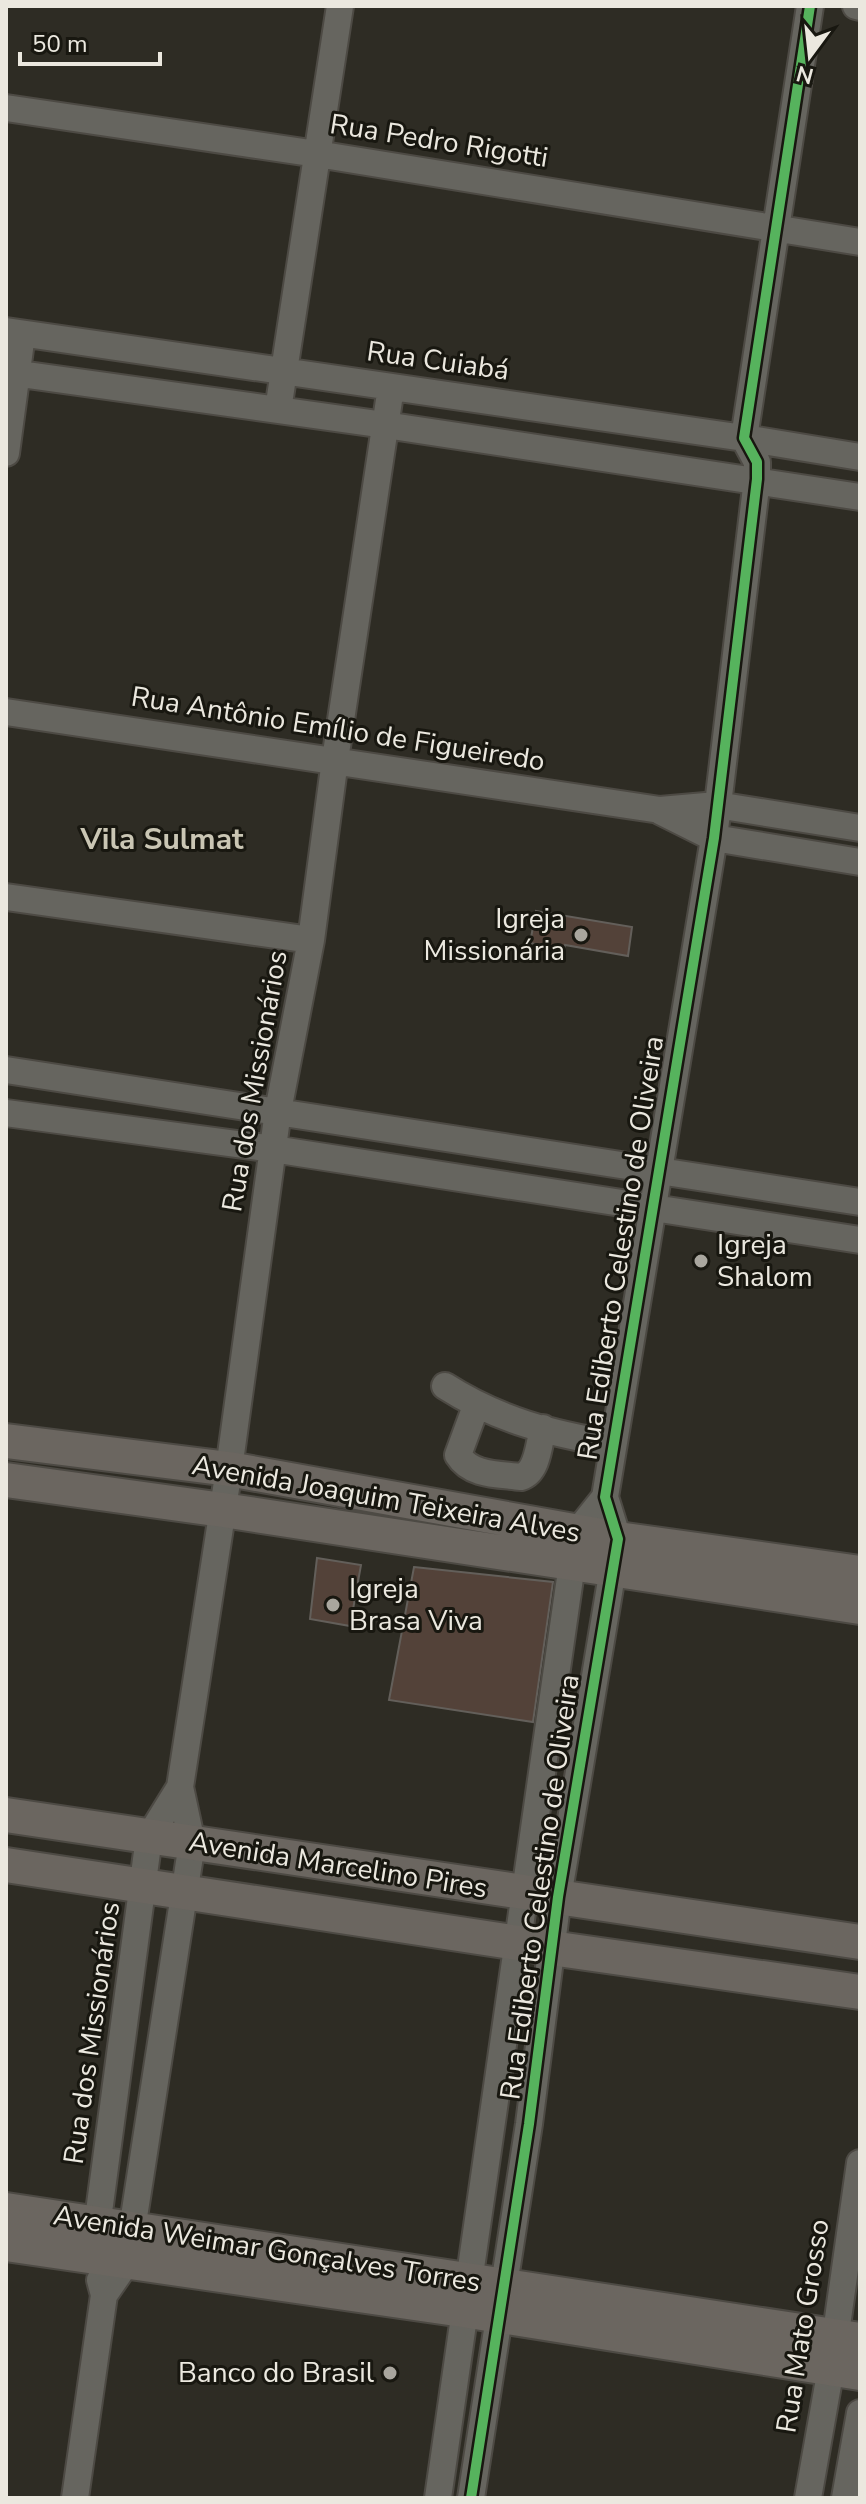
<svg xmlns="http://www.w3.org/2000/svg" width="866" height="2504" font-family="'Nunito Sans',sans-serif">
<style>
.building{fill:#534239;stroke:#635f5a;stroke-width:2}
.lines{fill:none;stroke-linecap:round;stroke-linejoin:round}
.minor-casing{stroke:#4d4a44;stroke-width:30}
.major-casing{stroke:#4d4a44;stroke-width:38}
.minor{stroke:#66655f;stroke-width:26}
.major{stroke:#6b6660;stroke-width:34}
.cycleway-casing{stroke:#181710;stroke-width:15}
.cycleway{stroke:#56b35d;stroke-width:10}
.poi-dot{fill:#a9a69e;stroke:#181710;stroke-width:3}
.labels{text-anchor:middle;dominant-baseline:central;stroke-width:6;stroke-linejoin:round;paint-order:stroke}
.street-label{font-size:28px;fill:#ebe8df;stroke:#181710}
.poi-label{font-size:28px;fill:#ebe8df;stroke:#181710;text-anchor:end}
.neighbourhood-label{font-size:30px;font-weight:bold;fill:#cac6b4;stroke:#181710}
</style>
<rect width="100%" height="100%" fill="#2e2c24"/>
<path class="building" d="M536,911L632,927L628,956L565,945L564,949L530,943Z
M317,1558L361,1565L350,1626L310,1619Z
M414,1567L553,1582L533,1722L389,1700Z"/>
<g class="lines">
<g class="minor-casing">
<path id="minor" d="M856,6L860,7
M6,108L317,154L860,242
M6,331L744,438L860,457
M6,372L385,425L860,497
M278,410L340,6
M6,453L22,334
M6,712L660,810L717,805L860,828
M660,811L714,838L860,862
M6,897L311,940
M6,1070L860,1202
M6,1113L273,1149L860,1240
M445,1386C498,1420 552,1434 613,1444
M476,1406L458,1455C471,1476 499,1474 521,1477C538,1472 539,1443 543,1428
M95,2242L149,1837L180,1787
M104,2295L127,2262L192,1843L180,1787L229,1469L278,1111L311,940L335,760L391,387
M75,2498L104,2295L100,2280
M438,2498L574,1550L577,1532L605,1497
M471,2498L529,2124L558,1897L618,1539L605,1497L714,838L757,479V462L744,438L810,6
M808,2498L831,2368L860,2163
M845,2498L860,2413"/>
</g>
<g class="major-casing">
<path id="major" d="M6,1441L229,1469L618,1539L860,1573
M6,1480L223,1510L860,1607
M6,1815L860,1942
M6,1865L551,1948L860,1992
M6,2210L860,2340
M6,2244L463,2310L860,2373"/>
</g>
<use href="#minor" class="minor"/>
<use href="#major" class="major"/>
<g class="cycleway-casing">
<path id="cycleway" d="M471,2498L529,2124L558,1897L618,1539L605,1497L714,838L757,479V462L744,438L810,6"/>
</g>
<use href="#cycleway" class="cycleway"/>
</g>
<g class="poi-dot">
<circle cx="581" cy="935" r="8"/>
<circle cx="701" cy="1261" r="8"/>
<circle cx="333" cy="1605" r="8"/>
<circle cx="390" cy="2373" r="8"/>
</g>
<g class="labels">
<g class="street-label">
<text transform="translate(439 141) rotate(9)">Rua Pedro Rigotti</text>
<text transform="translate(438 361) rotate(8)">Rua Cuiabá</text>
<text transform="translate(338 729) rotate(9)">Rua Antônio Emílio de Figueiredo</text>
<text transform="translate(255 1081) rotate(-80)">Rua dos Missionários</text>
<text transform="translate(621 1248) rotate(-81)">Rua Ediberto Celestino de Oliveira</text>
<text transform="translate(386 1499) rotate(10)">Avenida Joaquim Teixeira Alves</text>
<text transform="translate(338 1865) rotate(9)">Avenida Marcelino Pires</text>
<text transform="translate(540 1887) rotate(-82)">Rua Ediberto Celestino de Oliveira</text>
<text transform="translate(92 2033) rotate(-82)">Rua dos Missionários</text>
<text transform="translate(267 2249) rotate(9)">Avenida Weimar Gonçalves Torres</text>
<text transform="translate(803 2326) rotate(-81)">Rua Mato Grosso</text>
</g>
<g class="poi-label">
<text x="565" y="919">Igreja<tspan x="565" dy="32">Missionária</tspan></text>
<text x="717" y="1245" text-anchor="start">Igreja<tspan x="717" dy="32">Shalom</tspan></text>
<text x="349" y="1589" text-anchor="start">Igreja<tspan x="349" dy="32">Brasa Viva</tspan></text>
<text x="374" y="2373">Banco do Brasil</text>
</g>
<g class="neighbourhood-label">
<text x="162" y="839">Vila Sulmat</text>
</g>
</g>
<rect width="866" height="2504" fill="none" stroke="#ebe8df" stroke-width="16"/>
<g transform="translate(810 56) rotate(195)" stroke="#181710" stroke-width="6" paint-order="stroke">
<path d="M0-6L14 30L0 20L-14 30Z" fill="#ebe8df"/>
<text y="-12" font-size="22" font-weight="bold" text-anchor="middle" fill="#ebe8df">N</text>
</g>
<path d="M20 52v12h140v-12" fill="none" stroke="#ebe8df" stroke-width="4"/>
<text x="32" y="52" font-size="24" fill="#ebe8df" stroke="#181710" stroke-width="6" paint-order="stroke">50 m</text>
</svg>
